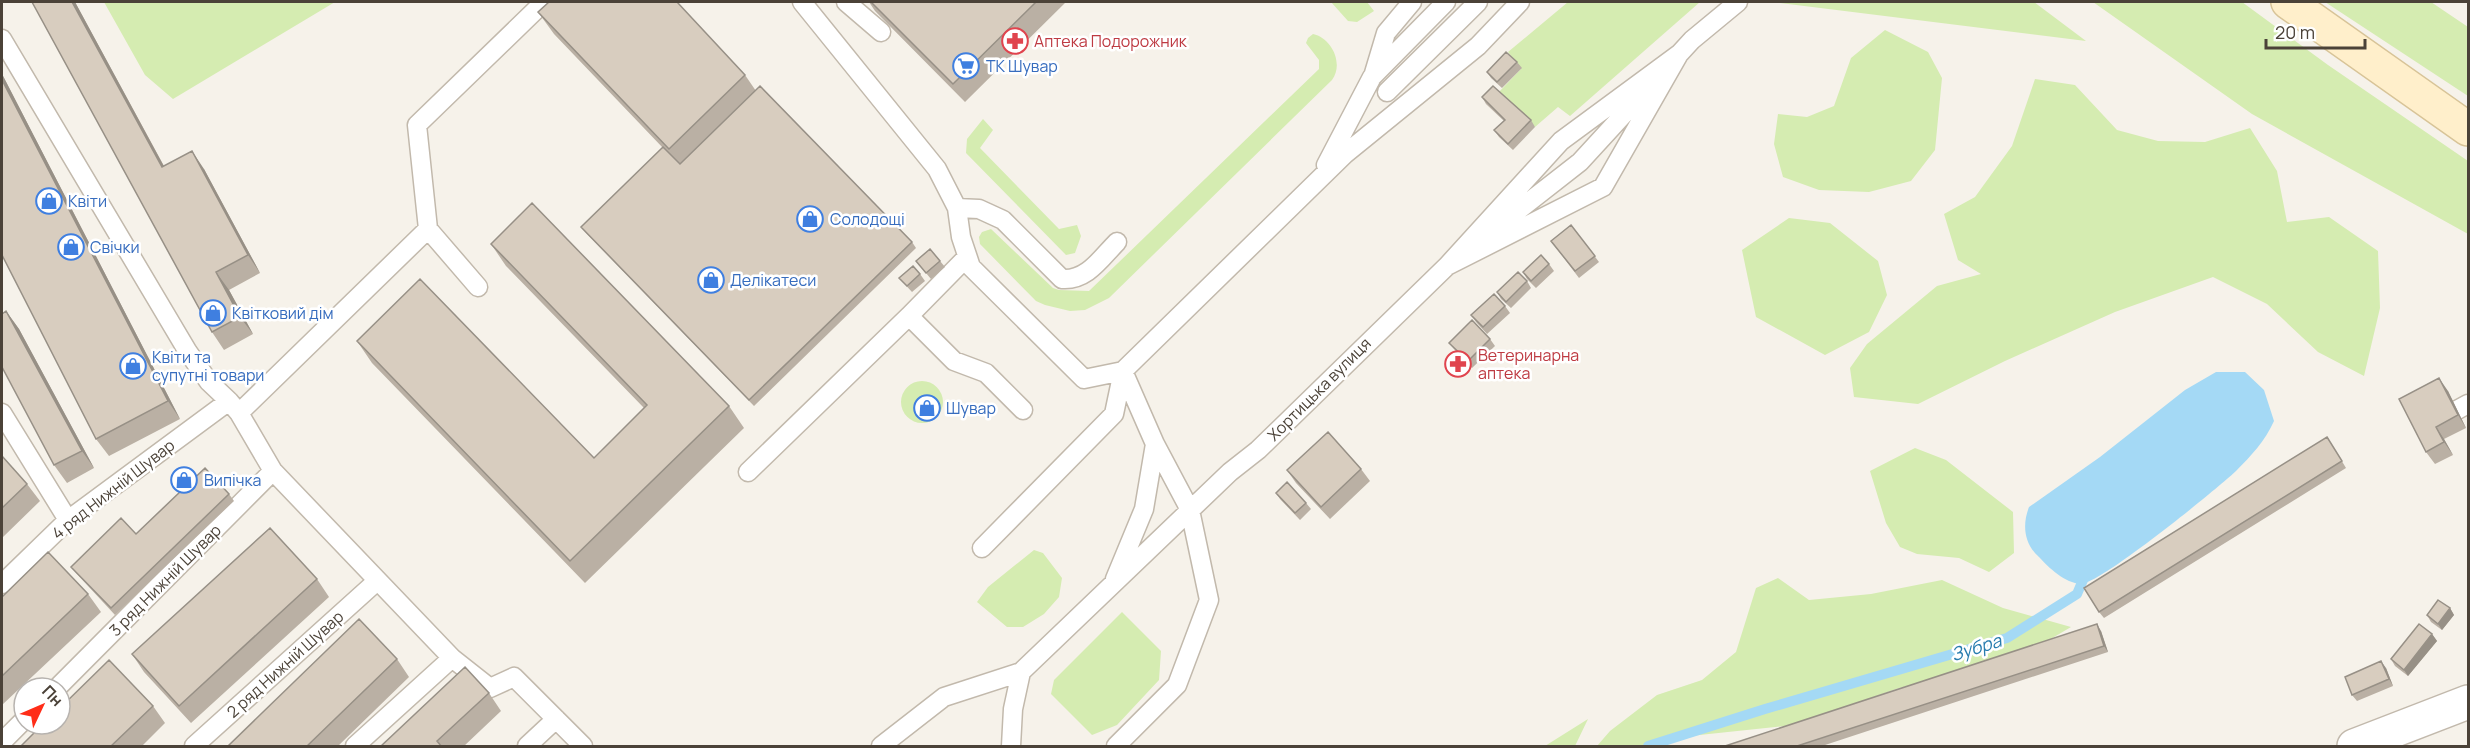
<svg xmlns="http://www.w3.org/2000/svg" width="2470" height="748" font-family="Manrope,sans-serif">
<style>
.green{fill:#d5ecb1}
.water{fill:#a4d9f5}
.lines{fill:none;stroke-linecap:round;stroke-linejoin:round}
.stream{stroke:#a4d9f5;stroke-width:10}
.service-casing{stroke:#c2b9ac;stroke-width:21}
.tertiary-casing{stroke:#c2b9ac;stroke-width:36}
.secondary-casing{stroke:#d8c498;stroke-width:36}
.service{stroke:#fff;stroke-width:18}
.tertiary{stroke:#fff;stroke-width:33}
.secondary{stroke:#ffefcb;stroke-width:33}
.wall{fill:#bab0a4}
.shaded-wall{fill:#979086}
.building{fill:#d8cdbf;stroke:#979086;stroke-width:1.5}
.labels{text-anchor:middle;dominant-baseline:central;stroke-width:5;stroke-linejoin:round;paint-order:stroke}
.health-label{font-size:16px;fill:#be3a42;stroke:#fff;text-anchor:start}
.shop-label{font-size:16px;fill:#366cbe;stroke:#fff;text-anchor:start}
.street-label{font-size:16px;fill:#4b4238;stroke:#fff}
.water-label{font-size:18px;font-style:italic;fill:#277cae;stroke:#fff}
</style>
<rect width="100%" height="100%" fill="#f6f2ea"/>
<path class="green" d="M104,2H335L173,99L145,75Z
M1331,2H1367L1374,11L1357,22L1348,21Z
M1568,2H1700L1570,116L1558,107L1535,127L1498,93L1521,69L1508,52Z
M1772,2H2034L2086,41Z
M2093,2H2242L2328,65L2468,161V234L2252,114Z
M2325,2H2431L2468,27V96Z
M1885,30L1928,52L1942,78L1935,150L1911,181L1869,192L1819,190L1783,177L1774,144L1778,114L1807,117L1834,106L1851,58Z
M1313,34C1332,38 1344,64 1332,80L1109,298L1085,310L1070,311L1045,305L1036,301L980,244L979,237L982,232L991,229L1053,288L1059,290L1089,291L1319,69V60L1306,43L1308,38Z
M2035,79L2075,85L2117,130L2158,141L2205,142L2250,128L2277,171L2287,222L2329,217L2378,251L2380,308L2364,376L2318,352L2267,304L2213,277L2115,312L2005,361L1918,404L1854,397L1850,368L1867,344L1937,286L1981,274L1958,260L1944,214L1975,197L2012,146Z
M983,119L993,130L980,148L1059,229L1077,225L1081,236L1075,253L1066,255L966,153L967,139Z
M1789,218L1830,223L1878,261L1887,295L1869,332L1825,355L1756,317L1742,250Z
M901 402a21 21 0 1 1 42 0a21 21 0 1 1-42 0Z
M1915,448L1946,460L2013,512L2014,553L1989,572L1959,558L1917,554L1900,547L1886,523L1870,471Z
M1034,550L1043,553L1062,578L1059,597L1044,614L1023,627H1007L977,602L988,587Z
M1778,578L1809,600L1871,594L1942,580L2003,608L2071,627L2017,659L1994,667L1899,688L1794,725L1671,738L1650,746H1597L1610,731L1657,695L1702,680L1736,652L1756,588Z
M1122,612L1161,651L1159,680L1117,725L1092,735L1051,694L1054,680Z
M1588,719L1575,746H1545Z"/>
<path class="water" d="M2216,372H2245L2264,390L2274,421C2265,441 2251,456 2236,471C2217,489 2100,584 2081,584C2065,583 2049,568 2039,557C2024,544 2022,525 2029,507L2100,457L2185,390Z"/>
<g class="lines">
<path class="stream" d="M1648,746L1765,709L2007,638L2077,594L2086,573"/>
<g class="service-casing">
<path id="service" d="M802,2L937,169L957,208L961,237L971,267L1084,379L1123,371L1345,154L1478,46L1520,2
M846,2L881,32
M2,39L188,352L209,382L229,401L239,413L273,471L452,658L490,688L514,677L583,746
M1679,54L1603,187L1447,266L1561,141Z
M1374,73L1386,33L1412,2
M1387,92L1478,2
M1326,165L1372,77L1446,2
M957,208L979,209L1003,220L1062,279C1087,281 1101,258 1117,242
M428,229L478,287
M967,257L909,316L954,361L986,373L1023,410
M2457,410L2468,404
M2,413L68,520
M239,413L428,229L417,125L544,2
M748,472L909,316
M982,548L1114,414L1123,371
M1115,579L1144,509L1155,444L1123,371
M2,584L68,520L229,401
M57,688L273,471
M2,742L24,720
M194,746L377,581
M355,746L452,658
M527,746L556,719
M881,746L944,697L1021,672L1230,472L1258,450L1447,266L1580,162L1692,40L1738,2
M1011,746L1013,709L1021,672
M1116,746L1177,685L1209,600L1190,510L1155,444"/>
</g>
<g class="tertiary-casing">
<path id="tertiary" d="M2354,746L2468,702"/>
</g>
<g class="secondary-casing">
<path id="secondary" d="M2288,2L2468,129"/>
</g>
<use href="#service" class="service"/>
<use href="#tertiary" class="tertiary"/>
<use href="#secondary" class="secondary"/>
</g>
<path class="wall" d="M32,2H75L164,166L204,169L260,273L229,290L253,334L224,350L212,332Z
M869,2H1066L965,102L875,11Z
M538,12L745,75L756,91L912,242L916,248L754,406L586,233L581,227L663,148L554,34Z
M1517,62L1522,68L1502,88L1491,78L1487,72Z
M2,74L180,419L109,456L96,439Z
M1482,97L1531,120L1535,127L1513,150L1499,137L1494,130L1504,121L1486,104Z
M1571,225L1599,262L1579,278L1551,241Z
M491,244L729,406L744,428L585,583L372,363L357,341L594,458L644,408L506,266Z
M916,261H940L945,267L931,279Z
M1549,264L1554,271L1536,288L1527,279L1523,272Z
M920,274L925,281L912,292L899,278Z
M1527,281L1531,288L1511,308L1501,299L1497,292Z
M1505,306L1510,313L1487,334L1476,322L1471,315Z
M6,311L19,329L94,468L67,483L54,465Z
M1490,339L1495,346L1472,368L1454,349L1449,343Z
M2448,391L2466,428L2444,439L2453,455L2435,464L2426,452Z
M2331,443L2346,468L2104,618L2099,612Z
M2,456L27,484L40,501L2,538Z
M1361,469L1370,481L1330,519L1296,483L1287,470Z
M1276,493L1306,503L1311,509L1300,520L1280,499Z
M229,494L234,501L115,615L76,573L71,567L136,534Z
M317,579L329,597L191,723L144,672L132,654Z
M88,594L101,612L2,705V597Z
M2450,608L2454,615L2442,630L2431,622L2427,615Z
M2101,631L2108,652L1819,747H1722Z
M2432,634L2437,641L2408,676L2395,666L2391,659Z
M397,659L409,677L337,747H227Z
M2386,668L2393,686L2357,701L2352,695Z
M489,693L501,711L463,747H380Z
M153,706L165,723L141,747H20Z"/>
<path class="shaded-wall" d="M72,2H75L174,185L162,167Z
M2,74L180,419L168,401L2,80Z
M192,151L204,169L260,273L248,255Z
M216,272L229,290L253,334L240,317Z
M6,311L19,329L94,468L82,451Z
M2439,378L2448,391L2466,428L2458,415Z
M2436,427L2444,439L2453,455L2444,442Z
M2450,608L2454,615L2442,630L2438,624Z
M2097,624L2101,631L2108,652L2104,646Z
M2432,634L2437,641L2408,676L2404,670Z
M2381,661L2386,668L2393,686L2389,679Z"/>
<path class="building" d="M32,2H72L162,167L192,151L248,255L216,272L240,317L212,332Z
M549,2H677L745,75L669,149L538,12Z
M871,2H1036L953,84Z
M1506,52L1517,62L1497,82L1487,72Z
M2,80L168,401L96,439L2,255Z
M760,86L912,242L749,400L581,227L663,147L680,164Z
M1493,86L1531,120L1508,144L1494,130L1505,120L1482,97Z
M532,203L729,406L570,561L357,341L420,279L594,458L647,405L491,244Z
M1571,225L1595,256L1575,271L1551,241Z
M930,249L940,261L926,273L916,261Z
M1541,255L1549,264L1531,281L1523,272Z
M913,266L920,274L907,286L899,278Z
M1518,272L1527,281L1506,302L1497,292Z
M1494,294L1505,306L1483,327L1471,315Z
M6,311L82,451L54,465L2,367V314Z
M1472,320L1490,339L1468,361L1449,343Z
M2439,378L2458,415L2436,427L2444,442L2426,452L2399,399Z
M1328,432L1361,469L1321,507L1287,470Z
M2327,437L2342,461L2099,612L2084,588Z
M2,456L27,484L2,508Z
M205,468L229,494L111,608L71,567L121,518L136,534Z
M1287,482L1306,503L1295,513L1276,493Z
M270,528L317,579L179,706L132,654Z
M48,552L88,594L2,676V597Z
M2438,600L2450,608L2438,624L2427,615Z
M359,619L397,659L306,747H227Z
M2097,624L2104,646L1794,747H1722Z
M2419,624L2432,634L2404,670L2391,659Z
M109,660L153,706L110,747H20L43,724H60V708Z
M2381,661L2389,679L2352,695L2345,677Z
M465,667L489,693L437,741L442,747H380Z"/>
<defs>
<g id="pharmacy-ring" transform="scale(1.35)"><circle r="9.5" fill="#fff" stroke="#e0444e" stroke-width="1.5"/><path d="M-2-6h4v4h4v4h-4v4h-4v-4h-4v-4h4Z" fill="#e0444e"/></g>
<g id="supermarket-ring" transform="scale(1.35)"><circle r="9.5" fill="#fff" stroke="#3f7fe0" stroke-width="1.5"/><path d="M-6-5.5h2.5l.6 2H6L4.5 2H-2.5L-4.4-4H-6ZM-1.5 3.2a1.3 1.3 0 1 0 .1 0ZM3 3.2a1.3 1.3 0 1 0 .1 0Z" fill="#3f7fe0"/></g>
<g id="shop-ring" transform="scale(1.35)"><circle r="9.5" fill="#fff" stroke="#3f7fe0" stroke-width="1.5"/><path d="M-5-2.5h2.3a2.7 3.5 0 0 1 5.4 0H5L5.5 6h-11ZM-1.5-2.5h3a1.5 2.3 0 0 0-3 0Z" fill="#3f7fe0"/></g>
</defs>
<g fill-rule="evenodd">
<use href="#pharmacy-ring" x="1015" y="41"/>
<use href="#supermarket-ring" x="966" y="66"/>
<use href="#shop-ring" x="49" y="201"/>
<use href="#shop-ring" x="810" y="219"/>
<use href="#shop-ring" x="71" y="247"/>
<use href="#shop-ring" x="711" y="280"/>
<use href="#shop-ring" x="213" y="313"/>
<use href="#pharmacy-ring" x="1458" y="364"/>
<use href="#shop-ring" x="133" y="366"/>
<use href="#shop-ring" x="927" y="408"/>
<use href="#shop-ring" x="184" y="480"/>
</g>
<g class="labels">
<g class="health-label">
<text x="1034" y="41">Аптека Подорожник</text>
<text x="1478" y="355">Ветеринарна<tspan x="1478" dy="18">аптека</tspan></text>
</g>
<g class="shop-label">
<text x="986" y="66">ТК Шувар</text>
<text x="68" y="201">Квіти</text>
<text x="830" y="219">Солодощі</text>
<text x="90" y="247">Свічки</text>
<text x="730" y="280">Делікатеси</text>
<text x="232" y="313">Квітковий дім</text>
<text x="152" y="357">Квіти та<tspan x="152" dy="18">супутні товари</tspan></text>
<text x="946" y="408">Шувар</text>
<text x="204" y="480">Випічка</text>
</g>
<g class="street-label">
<text transform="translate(1319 389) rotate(-45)">Хортицька вулиця</text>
<text transform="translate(113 489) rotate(-38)">4 ряд Нижній Шувар</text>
<text transform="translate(165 580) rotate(-45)">3 ряд Нижній Шувар</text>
<text transform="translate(285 664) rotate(-42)">2 ряд Нижній Шувар</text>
</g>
<g class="water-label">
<text transform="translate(1976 647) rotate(-17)">Зубра</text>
</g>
</g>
<rect width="2470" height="748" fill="none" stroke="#4b4238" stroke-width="6"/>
<g transform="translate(42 706) rotate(46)"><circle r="28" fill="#ffffff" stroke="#b7b3af" stroke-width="1.5"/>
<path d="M0-4.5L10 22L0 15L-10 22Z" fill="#ff2d18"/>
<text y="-9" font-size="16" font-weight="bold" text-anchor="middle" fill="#4b4238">Пн</text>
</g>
<path d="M2266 39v9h99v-9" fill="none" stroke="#4b4238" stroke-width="3"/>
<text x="2275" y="39" font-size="18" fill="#4b4238" stroke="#ffffff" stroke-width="4.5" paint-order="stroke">20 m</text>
</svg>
